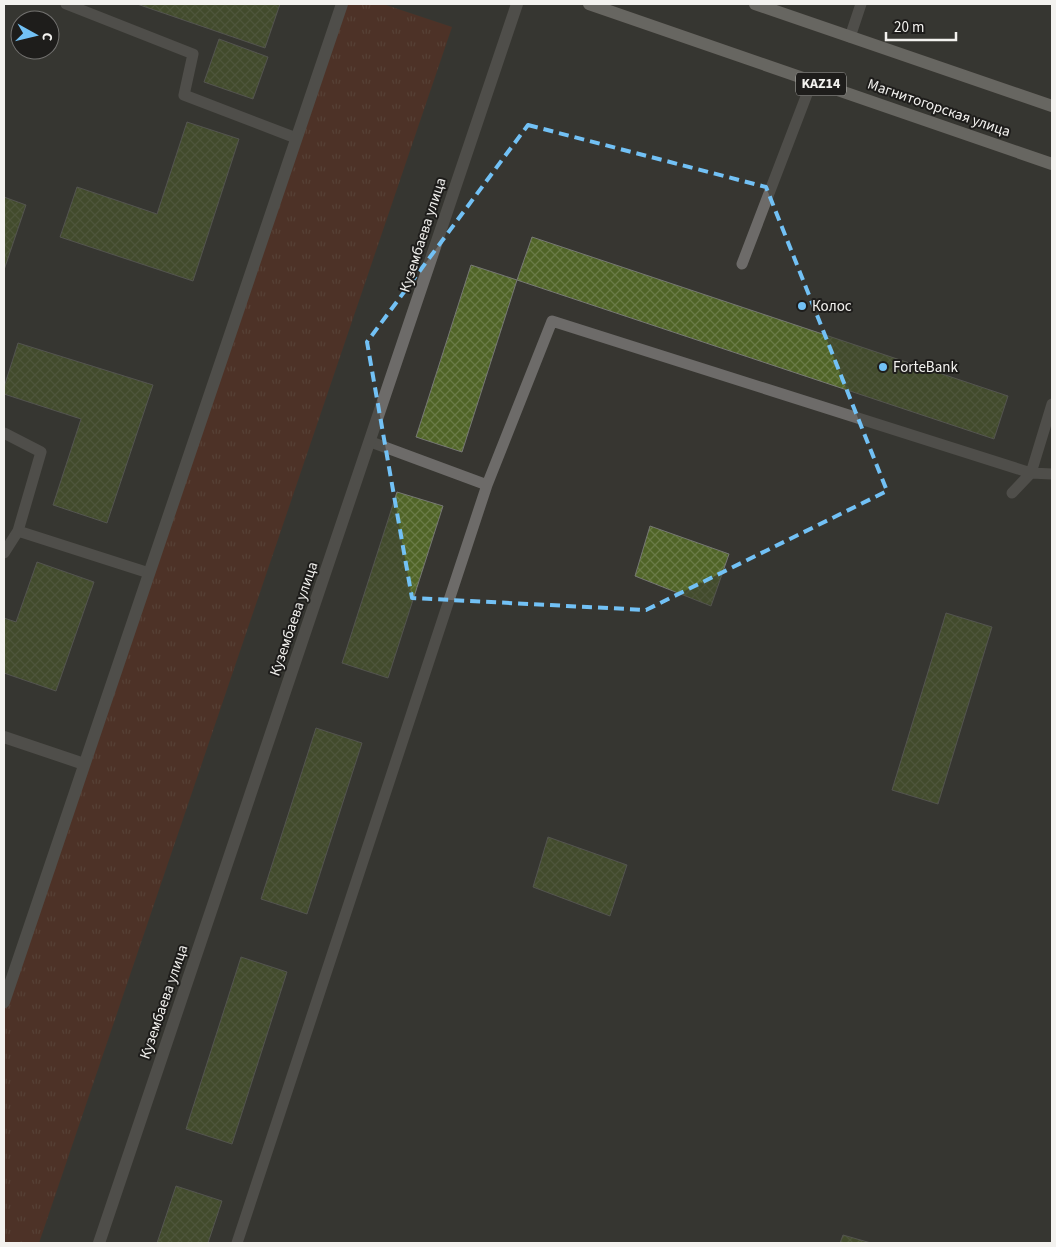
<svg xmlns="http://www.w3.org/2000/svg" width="1056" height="1247" font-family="'Source Sans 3',sans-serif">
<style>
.grass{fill:url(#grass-tufts)}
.building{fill:url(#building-cross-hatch);stroke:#767873}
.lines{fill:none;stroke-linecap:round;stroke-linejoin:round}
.service{stroke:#6d6b69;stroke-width:11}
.minor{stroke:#6d6b69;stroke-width:12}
.tertiary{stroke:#6d6b69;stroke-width:12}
.primary{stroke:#a39f9b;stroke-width:12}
.marked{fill:none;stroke:#72c1f5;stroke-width:4;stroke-dasharray:10 6;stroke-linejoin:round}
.poi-dot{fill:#72c1f5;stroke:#1e1d1b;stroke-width:2}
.labels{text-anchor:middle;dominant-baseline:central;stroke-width:4;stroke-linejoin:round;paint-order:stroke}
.shield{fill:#1e1d1b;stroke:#b3b2af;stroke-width:1}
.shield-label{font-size:14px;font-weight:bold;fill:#f3f2ef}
.street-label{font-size:15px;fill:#f3f2ef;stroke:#1e1d1b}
.poi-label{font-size:15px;fill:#f3f2ef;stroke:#1e1d1b;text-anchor:start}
</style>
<defs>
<pattern id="grass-tufts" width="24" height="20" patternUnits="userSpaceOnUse" patternTransform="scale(1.25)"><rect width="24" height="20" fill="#682e1b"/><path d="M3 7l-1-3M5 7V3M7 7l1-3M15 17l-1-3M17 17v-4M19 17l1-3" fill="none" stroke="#7e4d3c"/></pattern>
<pattern id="building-cross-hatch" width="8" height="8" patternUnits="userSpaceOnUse" patternTransform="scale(1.25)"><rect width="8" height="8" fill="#506427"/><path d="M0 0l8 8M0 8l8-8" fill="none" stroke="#6a7b47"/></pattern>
</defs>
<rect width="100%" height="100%" fill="#373631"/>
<path class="grass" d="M347,4H383L452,27L39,1243H4V1010L149,573Z"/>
<path class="building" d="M137,4H280L265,48Z
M219,39L268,57L253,99L204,82Z
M187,122L239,139L193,281L60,237L77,187L157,214Z
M4,197L26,205L4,270Z
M532,237L1008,396L994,439L517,280Z
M471,265L517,280L462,452L416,437Z
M18,343L153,385L107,523L53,505L81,419L4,394V387Z
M397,492L443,506L388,678L342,663Z
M650,526L729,554L711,606L635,576Z
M37,562L94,582L56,691L4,673V618L16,622Z
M946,613L992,627L938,804L892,790Z
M316,728L362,743L307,914L261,899Z
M548,837L627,865L610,916L533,887Z
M241,957L287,972L232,1144L186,1129Z
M176,1186L222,1201L208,1243H157Z
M843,1235L871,1243H840Z"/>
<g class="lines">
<path class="service" d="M66,4L193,54L184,95L296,138
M850,37L861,4
M742,264L812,81
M4,433L41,452L18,531L149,573
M371,442L487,485L552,321L1031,473L1052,404
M1012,493L1031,473L1052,474
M4,553L18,531
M237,1243L487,485"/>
<path class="minor" d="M4,737L84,764"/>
<path class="tertiary" d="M4,1002L342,4
M99,1243L517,4"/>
<path class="primary" d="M589,4L1052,164
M755,4L1052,106"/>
</g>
<path d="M0 0H1056V1247H0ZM528,125L766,187L887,491L646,610L412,598L367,342Z" fill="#373631" fill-opacity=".55" fill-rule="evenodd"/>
<path class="marked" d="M528,125L766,187L887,491L646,610L412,598L367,342Z"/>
<g class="poi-dot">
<circle cx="802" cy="306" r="5"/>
<circle cx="883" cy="367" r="5"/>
</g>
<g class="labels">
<rect class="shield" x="796" y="72.5" width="50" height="23" rx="4"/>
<g class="shield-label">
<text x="821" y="84">KAZ14</text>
</g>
<g class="street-label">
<text transform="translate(939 108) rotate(19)">Магнитогорская улица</text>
<text transform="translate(423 235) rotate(-72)">Кузембаева улица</text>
<text transform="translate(294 619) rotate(-71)">Кузембаева улица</text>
<text transform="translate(164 1002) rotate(-71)">Кузембаева улица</text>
</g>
<g class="poi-label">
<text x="812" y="306">Колос</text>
<text x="893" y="367">ForteBank</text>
</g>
</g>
<rect width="1056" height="1247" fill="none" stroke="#f3f2ef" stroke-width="10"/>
<g transform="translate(35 35) rotate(98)"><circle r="24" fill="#1e1d1b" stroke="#737270"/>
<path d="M0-4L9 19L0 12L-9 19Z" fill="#72c1f5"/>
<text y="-8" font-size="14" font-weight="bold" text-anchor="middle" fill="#f3f2ef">С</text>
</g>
<path d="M886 32v8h70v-8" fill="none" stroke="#f3f2ef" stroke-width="2.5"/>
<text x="894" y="32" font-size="15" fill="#f3f2ef" stroke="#1e1d1b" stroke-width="4" paint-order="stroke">20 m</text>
</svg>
